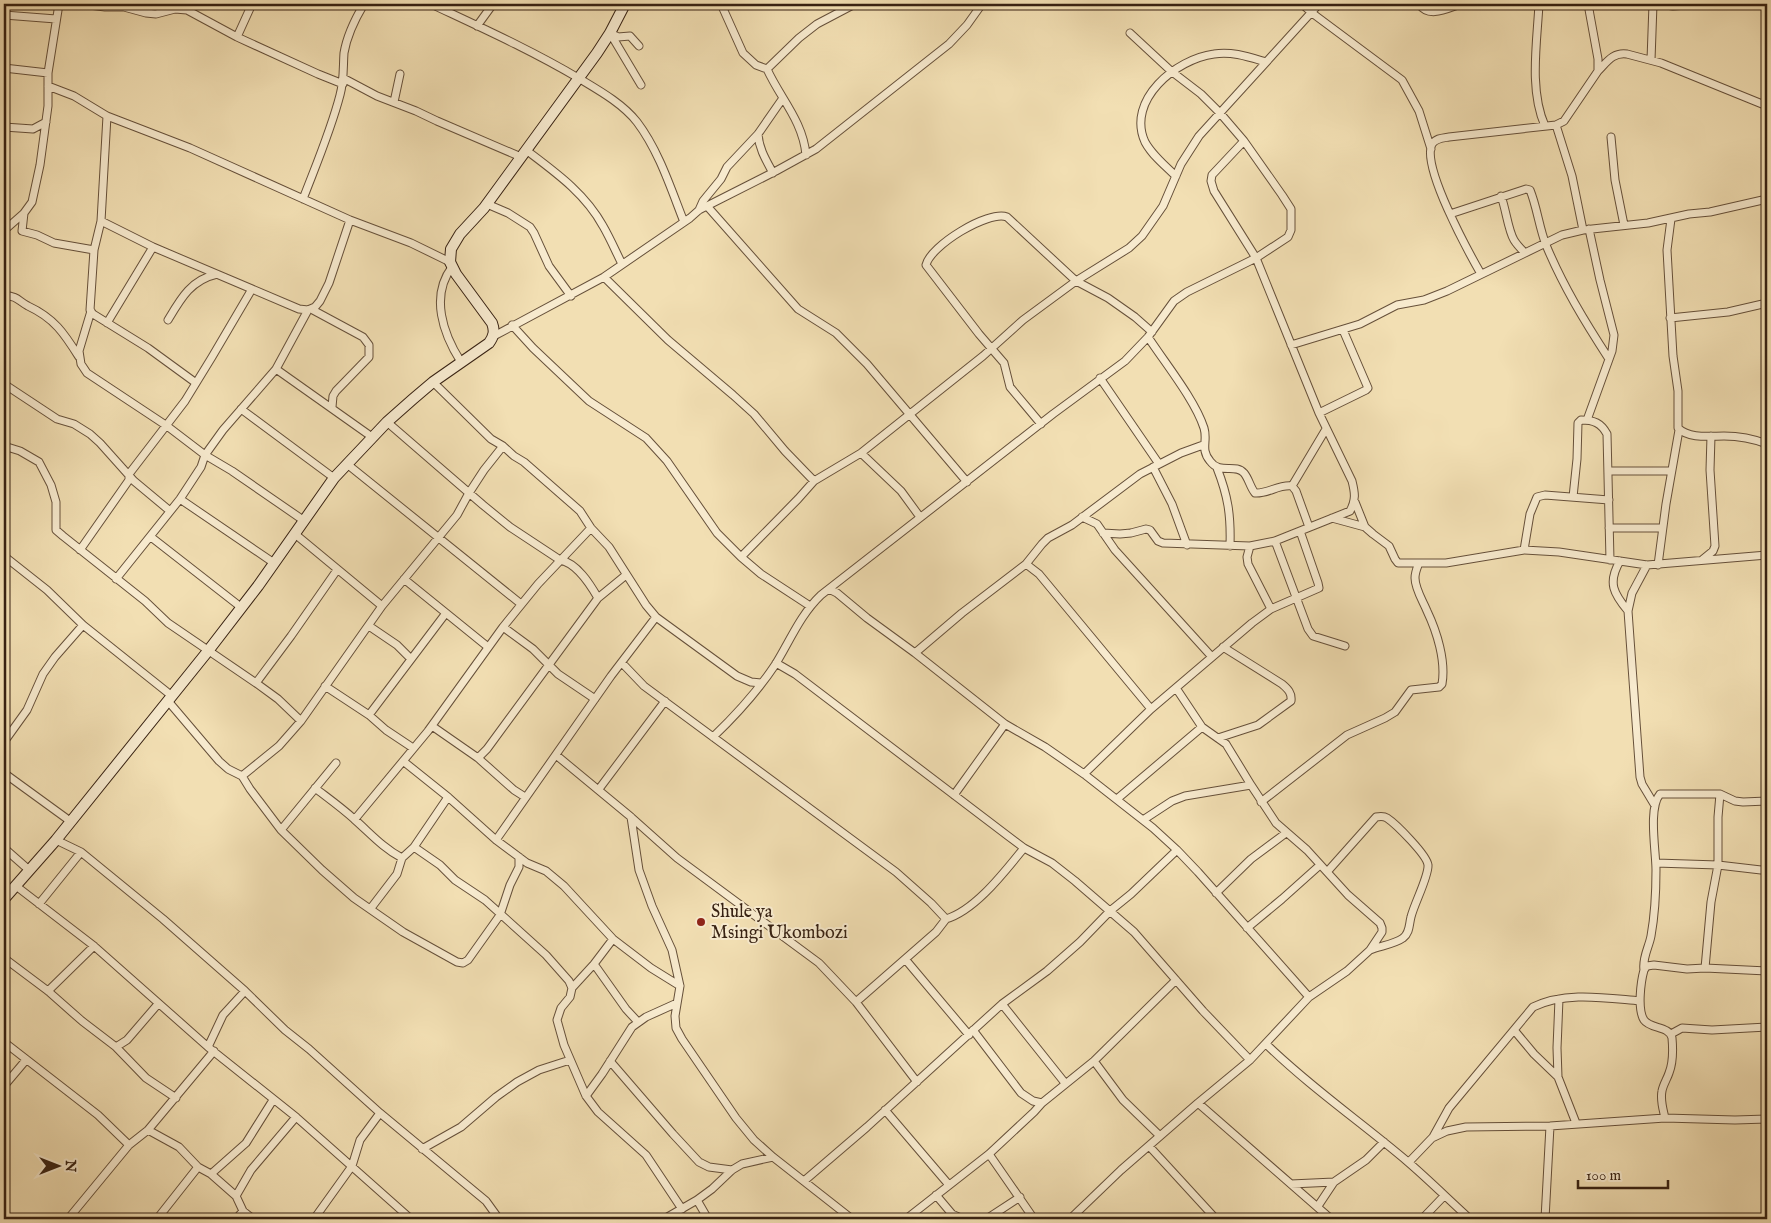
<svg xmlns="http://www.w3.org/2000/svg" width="1771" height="1223" font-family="'IM FELL English',serif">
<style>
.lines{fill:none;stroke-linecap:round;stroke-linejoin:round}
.street-casing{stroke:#66503a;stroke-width:9}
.secondary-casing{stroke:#372112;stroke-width:12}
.street{stroke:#f7eace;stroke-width:7}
.secondary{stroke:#f7eace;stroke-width:10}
.poi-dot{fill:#8f2418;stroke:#f7eace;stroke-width:2}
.labels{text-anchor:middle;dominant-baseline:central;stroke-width:4;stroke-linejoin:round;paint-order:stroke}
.poi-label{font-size:18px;fill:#372112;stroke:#f7eace;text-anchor:start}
</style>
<rect width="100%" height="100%" fill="#f2dfb3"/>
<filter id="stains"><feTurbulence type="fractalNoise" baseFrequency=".004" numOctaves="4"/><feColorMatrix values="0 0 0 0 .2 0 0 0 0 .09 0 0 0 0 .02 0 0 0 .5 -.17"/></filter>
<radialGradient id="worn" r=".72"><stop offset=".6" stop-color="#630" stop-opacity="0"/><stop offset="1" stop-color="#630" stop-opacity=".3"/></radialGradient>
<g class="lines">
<g class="street-casing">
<path id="street" d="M59,4L48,73V106L40,165L32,202L24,213L22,231L37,235L54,243L94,250
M82,4L105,7H124L146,13L156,14L175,9L187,10L237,37L318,74L343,84
M431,4C482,28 531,50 580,79C600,91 623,104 637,122C659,151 671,189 684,222
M721,4L743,53L756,65L767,69C780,98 803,121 806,155
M1302,4L1312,13L1402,80L1419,111L1431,149
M1419,4C1429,19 1448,8 1461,4
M1539,4C1537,43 1529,90 1545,126
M1658,4L1673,6L1703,4
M4,15L56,19
M477,26L493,4
M610,33L641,85
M610,33L618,37L630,36L639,46
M237,37L252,4
M1651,60L1653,4
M4,68L48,73
M767,69L799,38L817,24L855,4
M1598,71C1607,62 1613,52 1627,54L1661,63L1767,106
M343,78L377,96L416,111L437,121L521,157
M48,86L74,96L107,116L190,148L350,220L411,243L450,262
M394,102L400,74
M107,116L101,221L94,250L90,310L93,314L148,348L196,383
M1556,125L1572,176L1583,230
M4,127L33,129L46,122
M758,134C759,149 766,160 773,173
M1611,137L1615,180L1624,225
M526,150C555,172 585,193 603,226C610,238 616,252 622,264
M1176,176C1165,166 1152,155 1145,142C1126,100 1176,59 1214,54C1232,51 1249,57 1266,62
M1501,196C1506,209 1508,230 1514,240C1517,245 1521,249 1525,253
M303,199C316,165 331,130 340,95C344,81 343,67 344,53C347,35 355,19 364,4
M487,204L508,213L530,227L534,233L549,266L571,296
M707,206L798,309L836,333L867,364L967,482
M699,210L703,201L721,179L727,167L758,134L783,98
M1450,214L1526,189L1530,190C1537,207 1539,227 1546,245C1563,286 1585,322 1609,359
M1671,219L1667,250L1673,356L1678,391V428C1689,439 1710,436 1724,436C1738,436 1754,439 1767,444
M101,221L153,247L252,289L299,309L308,310L315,307L320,301L329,283L350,220
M7,228L24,213
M452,267C430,296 443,334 461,362
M1481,274C1469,253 1421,166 1432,144C1436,138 1443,138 1449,137L1556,125L1564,121L1598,71V59L1588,4
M604,277L668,340L733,395L754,414L785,451L814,481
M4,295C19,297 17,300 28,306C54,318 64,333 79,357
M311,309L363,337L369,345V357L336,391L333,396L332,407
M91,311L79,351L81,364L87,373L167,426L205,455L232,471L303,520
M1670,318L1728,312L1767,303
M168,320C181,298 191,280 217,274
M107,323L153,247
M512,325L533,348L589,401L646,438L667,461L717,533L741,557L761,574L810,606
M494,336L604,277L690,218L699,210L776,171L816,149L949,44L967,25L982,4
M1148,337C1165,363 1195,400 1204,428C1208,441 1200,449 1210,461C1220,475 1235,463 1244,473C1249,479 1250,487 1255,493C1268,494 1279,484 1292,486L1296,491L1309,527
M1291,345L1360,324L1397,305L1424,300L1447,291L1562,235L1583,230L1648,223L1689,214L1710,212L1767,199
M276,369L372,437
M1100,378L1159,464
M433,382L491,439L503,446L514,456L524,462L580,511L591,528L609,547L646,605L656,617L737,676L751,682L761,683
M4,384L57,419L74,424L90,434L100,443L134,481L170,511
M241,409L334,478
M1319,413L1366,390L1368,388L1343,330
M1587,420L1612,351L1614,335L1600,280L1589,229
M387,422L483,505L510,527L560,560C577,563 590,584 598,598
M1041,424L1010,387L1004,363L979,334L926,265C930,246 988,210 1007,217L1076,281L1108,298L1135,317L1152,332
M4,446L20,451L39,462L51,485L56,502V530L63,536L145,601L168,623L256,683L278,699L301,721
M861,453L901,491L920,517
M347,464L521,604
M1153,467L1172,504L1187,545
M1217,468C1228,496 1231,515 1230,546
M1609,471H1671
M1292,486L1326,429
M1573,497L1577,459L1578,423L1581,420C1594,420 1601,423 1607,434L1610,560
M180,499L274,563
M1355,502L1365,527L1373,534L1389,546L1395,559L1398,563H1446L1524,550L1559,552L1647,565L1767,555
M1082,517L1097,524L1115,550L1212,657
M1332,518L1365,527
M1609,528H1662
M1103,533L1120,534L1131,533L1146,529L1150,530L1158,541L1163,543L1250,546L1275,541L1350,511C1356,500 1355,493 1352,481L1319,413L1256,258L1214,191L1211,181L1212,175L1244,141
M295,534L382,606
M151,537L242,608
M1275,541L1308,629L1313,636L1345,646
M1250,546L1247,557L1248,564L1271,609
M80,550L129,480V474L185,401L212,357L252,289
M1524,550L1530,514L1537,497L1545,495L1609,500
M4,556L47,590L83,625L172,696
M741,557L798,499L814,481L861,453L983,356L1023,320L1076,281L1129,248L1142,236L1163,206L1181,164L1199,136L1319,4
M1702,560L1713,551L1715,546L1710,470L1711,436
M1620,561C1607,583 1614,594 1628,611
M1026,564L1039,574L1151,709
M1647,565L1632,593L1628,611L1640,777L1642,784L1654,804
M1658,565L1666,504L1679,430
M116,579L180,499L201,467L205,455L223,430L276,369L308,310
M404,579L488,647
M829,589L837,593L867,618L915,653L1005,724L1045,747L1084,774L1153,828L1177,850L1198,872L1309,997
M369,626L397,645L410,658
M503,627L533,649L558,674L595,699
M915,653L962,613L1026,564L1042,544L1048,538L1072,525L1140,474L1181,453L1203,445
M622,663L644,686L896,872L931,903L946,919C976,910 1005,871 1024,848
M776,663L795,674L1008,836L1024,848L1052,863L1075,881L1134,932L1203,1011L1250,1060
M256,683L291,636L337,570
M325,686L369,715L386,730L413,748
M168,701L219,761L228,769L242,776L250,789L281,830L322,870L354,898L403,932L457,962L463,963L468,960L500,915L510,885L519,867V857
M369,715L446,613
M432,726L478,758L514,790L525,797
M713,737C736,715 757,692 775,665C790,641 800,615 821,595L1053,414L1125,361L1148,337L1174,301L1187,292L1256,258L1288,237L1291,230V209L1282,195L1244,141L1220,113L1201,94L1171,71L1130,33
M1218,738L1258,725L1291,701C1292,693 1288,689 1282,684L1223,647
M4,742L27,710L43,674L55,657L83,625
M556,755L631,817L677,858L819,963L856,1002L917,1082
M478,758L487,749L598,598L626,575
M403,761L448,797L496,840L527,863L546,871L564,886L613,939L651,968L680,986
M4,773L70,821
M1084,774L1151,709L1252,623L1271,609L1319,588L1318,583L1300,531
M242,776L279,746L301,721L382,606L457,515L469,493L484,470L503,446
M315,788C328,798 342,808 354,819C370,833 383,848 402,858
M599,789L665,701
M954,795L1005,724
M1117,799L1202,727
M1261,802L1347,735L1385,718L1395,712L1411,690L1439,687L1442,684C1446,661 1437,632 1427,611C1423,601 1415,589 1415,578C1415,572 1417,568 1419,563
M631,817L639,870L652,906L672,950L680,986L675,1016L676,1028L682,1039L736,1118L754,1140L773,1157L852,1219
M355,819L428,731L503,627L538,584L591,528
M1143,820L1172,801L1185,796L1251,785
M281,830L336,763
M56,840L81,852L163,919L245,991L285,1030L309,1049L380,1113L486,1201L499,1219
M496,840L611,676L656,617
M414,847L448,797
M4,848L29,870
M1656,863L1718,865L1761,870L1767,869
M1327,872L1376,817C1381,816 1384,816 1387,818C1396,824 1427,855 1428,865C1429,876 1414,904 1411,917C1409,924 1410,933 1403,938C1395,944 1380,946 1370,950
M16,886L94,946L208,1047L296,1117L411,1219
M1216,893L1251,859L1286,833
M39,904L81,852
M371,908L397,874L402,858L414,847L440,865L455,880L485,900L546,955L569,981L572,988L570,997L561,1008L557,1020L564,1045L586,1096L598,1112L646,1155L682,1209
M1247,928L1282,899L1320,865
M4,958L48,991L82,1021L116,1047L127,1040L158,1004
M905,959L969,1035
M594,964L626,1009L638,1022
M1705,968L1711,902L1718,865V817L1720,794
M1644,970C1642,958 1649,947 1651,936C1655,914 1656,892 1656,870C1656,851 1648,808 1660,794H1720L1735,801L1743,802L1767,801
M572,988L594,964L613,939
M48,991L94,946
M1559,999L1557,1048L1558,1077L1576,1123
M856,1002L936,932L946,919
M1002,1004L1065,1083
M973,1030L1021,1093L1033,1101L1042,1103L1094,1061L1176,980
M1514,1030L1534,1054L1558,1077
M1671,1034L1682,1028L1712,1030L1767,1027
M4,1042L98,1115L129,1145
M1266,1044C1310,1087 1361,1122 1408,1162C1429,1180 1449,1200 1470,1219
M116,1047L146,1078L176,1098
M208,1047L223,1015L245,991
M610,1061L673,1134L699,1162L709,1167L732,1170
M1094,1061L1123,1100L1160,1136
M4,1086L26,1060
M586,1096L602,1074L632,1027L646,1017L677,1003
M1198,1103L1331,1219
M885,1110L949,1185
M1665,1118C1663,1109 1660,1100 1662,1091C1663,1085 1667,1079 1669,1073C1673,1063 1673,1049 1672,1038C1670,1026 1650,1029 1644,1020C1637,1009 1641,981 1644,970L1647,966L1654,965L1687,969L1705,968L1767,971
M148,1130L179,1147L198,1167L211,1174L236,1196L243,1211L253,1219
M1433,1137L1449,1108L1533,1007C1566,991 1605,998 1640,1001
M1149,1146L1216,1219
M422,1149L461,1127L496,1097L517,1082L539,1070L570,1060
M989,1154L1034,1219
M1409,1162L1432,1138L1447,1131L1466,1127L1550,1126L1665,1118L1735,1120L1767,1119
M211,1174L246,1143L273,1100
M804,1181L867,1127L1002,1004L1047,971L1080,942L1110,911L1131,894L1177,850
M1291,1184L1334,1182
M936,1195L952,1214L963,1219
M236,1196L251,1170L296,1117
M697,1200L708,1219
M1318,1206L1334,1182L1366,1160L1384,1142
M1076,1214L1083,1219
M68,1219L129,1145L148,1130L214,1051
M157,1219L198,1167
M236,1219L243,1211
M314,1219L352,1166L360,1140L380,1113
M664,1219L697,1200L712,1189L732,1170L742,1164L773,1157
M906,1219L989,1154L1034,1112L1042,1103
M982,1219L988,1218L1020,1197
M1070,1219L1121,1170L1198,1103L1250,1060L1309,997L1347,971L1370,950L1382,932V928L1380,923L1348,895L1307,850L1276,823L1251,785L1226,744L1202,727L1176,688
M1422,1219L1444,1196
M1545,1219L1550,1126"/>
</g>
<g class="secondary-casing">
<path id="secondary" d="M4,899L56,840L208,651L258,586L334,478L387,422L413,399L433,382L489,343C494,336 495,331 492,323L456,274L450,262L451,249L460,234L484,208L597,53L610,33L625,4"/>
</g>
<use href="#street" class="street"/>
<use href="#secondary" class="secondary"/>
</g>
<circle class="poi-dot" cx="701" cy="922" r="5"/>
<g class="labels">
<g class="poi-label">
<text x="711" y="912">Shule ya<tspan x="711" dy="21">Msingi Ukombozi</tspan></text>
</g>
</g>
<rect width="1771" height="1223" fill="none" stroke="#f2dfb3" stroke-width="20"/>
<rect x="5" y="5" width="1761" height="1213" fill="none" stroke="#372112" stroke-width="2.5"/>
<rect x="10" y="10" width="1751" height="1203" fill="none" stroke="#372112"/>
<g transform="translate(58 1166) rotate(90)" stroke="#f7eace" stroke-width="4" paint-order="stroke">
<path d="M0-4L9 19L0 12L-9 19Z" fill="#372112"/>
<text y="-8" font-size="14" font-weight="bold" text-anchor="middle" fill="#372112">N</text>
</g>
<path d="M1578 1180v8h90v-8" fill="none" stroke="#372112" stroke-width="2.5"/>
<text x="1586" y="1180" font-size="15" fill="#372112" stroke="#f7eace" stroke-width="4" paint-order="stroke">100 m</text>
<rect width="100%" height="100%" filter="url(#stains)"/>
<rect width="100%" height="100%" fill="url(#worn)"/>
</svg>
